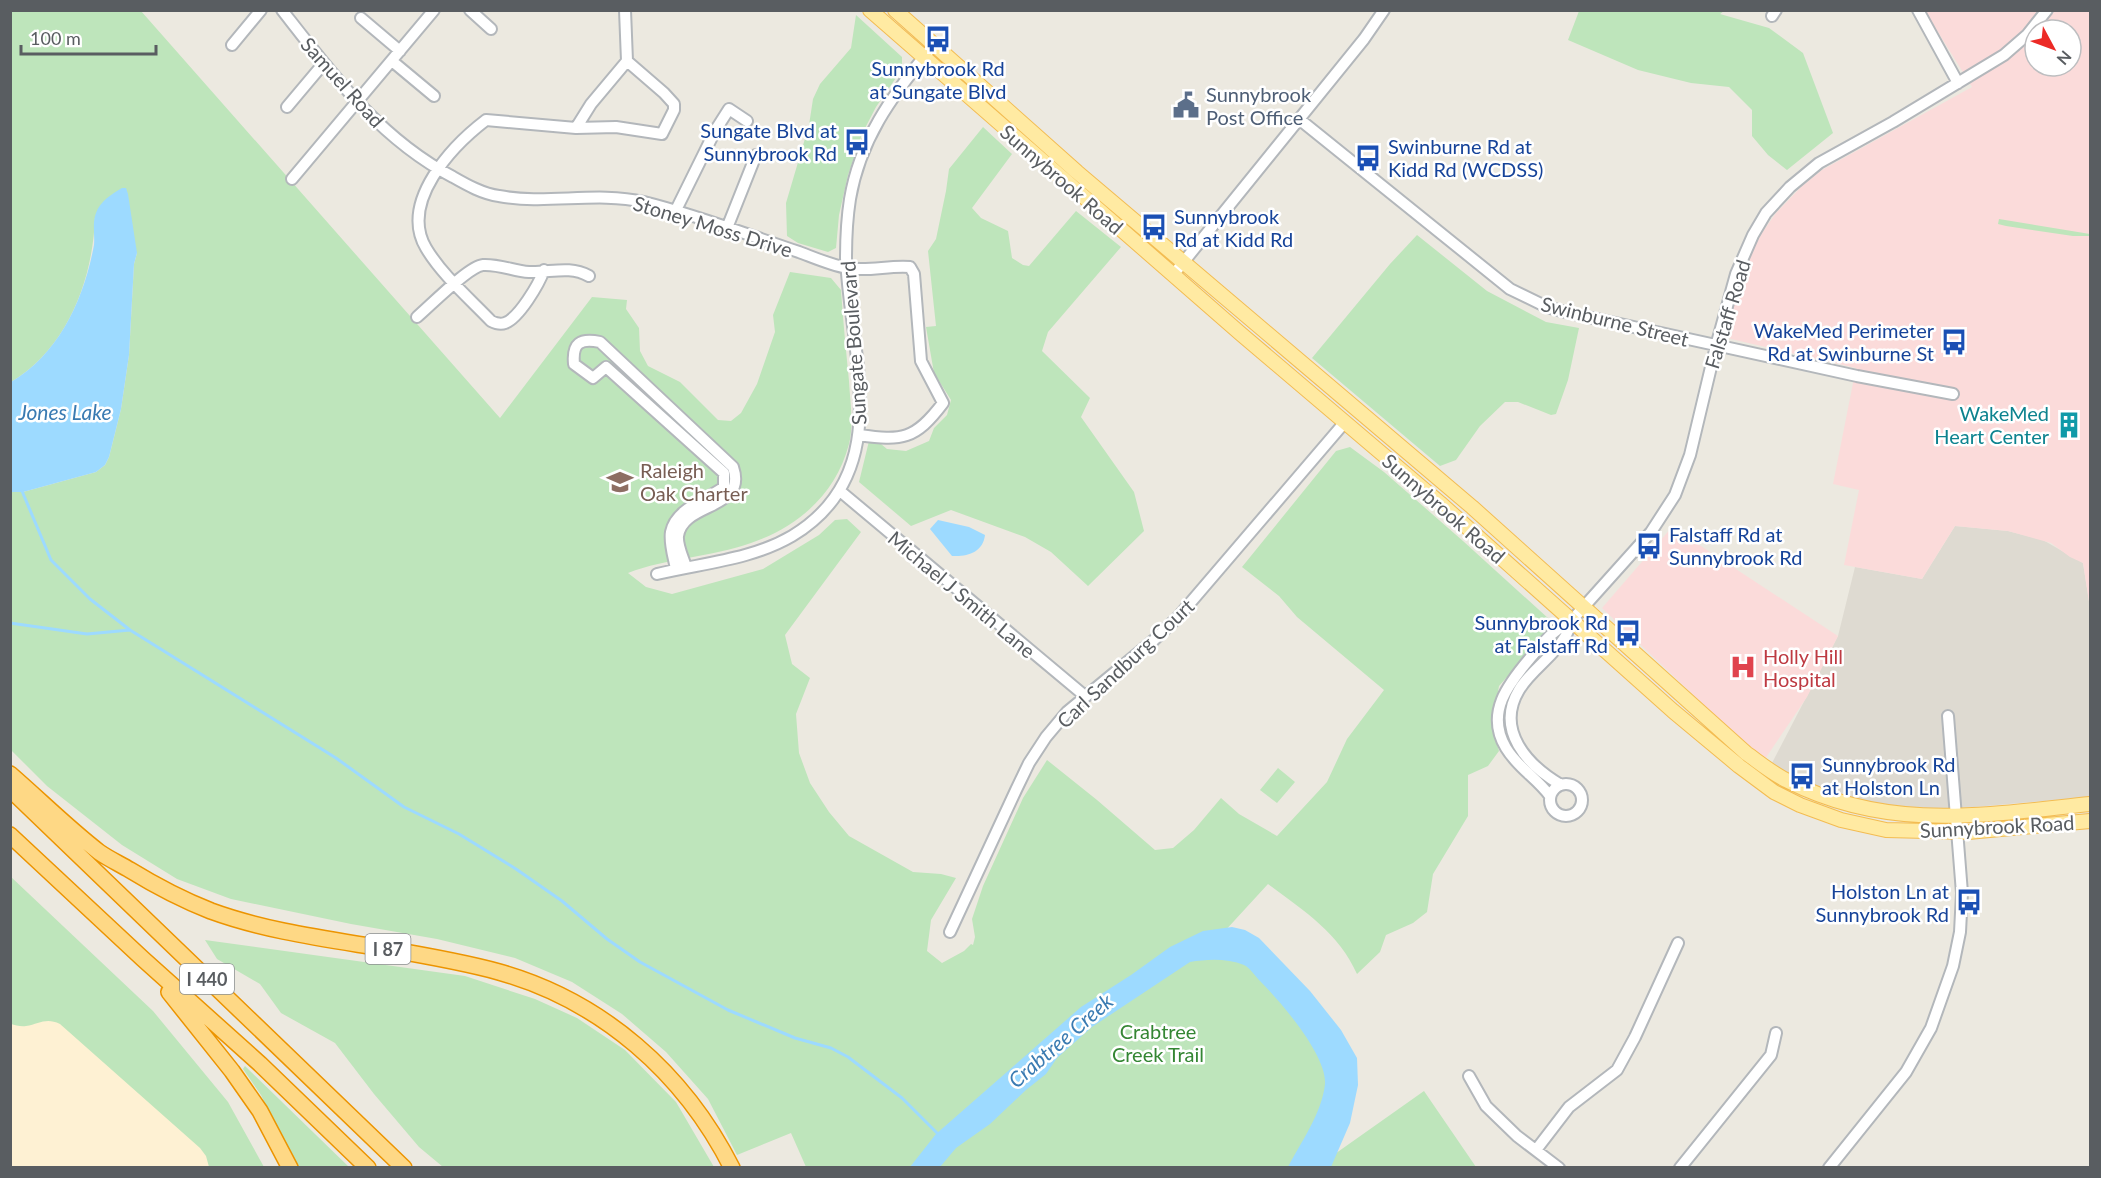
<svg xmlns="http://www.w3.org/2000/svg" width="2101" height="1178" font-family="Lato,sans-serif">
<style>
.commercial{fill:#fef1d3}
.education{fill:#dedad1}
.medical{fill:#fbdbda;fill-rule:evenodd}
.green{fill:#bee5bb}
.water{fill:#9ddaff}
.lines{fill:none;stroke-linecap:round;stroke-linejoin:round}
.stream{stroke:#9ddaff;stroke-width:3}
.minor-casing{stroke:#b3b7bb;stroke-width:14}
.major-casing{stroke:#f3bc52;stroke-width:16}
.highway-casing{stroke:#ec9400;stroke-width:18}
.minor{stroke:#fff;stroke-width:10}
.major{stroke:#ffeaa2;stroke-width:14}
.highway{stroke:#fed885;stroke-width:15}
.labels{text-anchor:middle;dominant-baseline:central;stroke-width:5;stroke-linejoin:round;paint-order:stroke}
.shield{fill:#fff;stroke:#8b8e90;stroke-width:1.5}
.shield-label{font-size:18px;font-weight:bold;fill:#595d61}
.transit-label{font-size:20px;fill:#164399;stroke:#fff;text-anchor:end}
.street-label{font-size:20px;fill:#595d61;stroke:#fff}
.service-label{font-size:20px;fill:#4e5e75;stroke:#fff;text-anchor:start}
.culture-label{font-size:20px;fill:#0d838f;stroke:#fff;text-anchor:end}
.education-label{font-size:20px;fill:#785e54;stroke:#fff;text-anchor:start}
.health-label{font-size:20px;fill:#be3a42;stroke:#fff;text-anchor:start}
.park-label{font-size:20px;fill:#348633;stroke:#fff}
.water-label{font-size:21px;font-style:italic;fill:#3a7bb2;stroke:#fff}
</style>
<rect width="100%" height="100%" fill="#ece9e0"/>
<path class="commercial" d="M10,905L238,1167H11Z"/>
<path class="education" d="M1955,526L2008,531L2043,540L2083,563L2090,608V797L1917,812L1836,797L1794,777L1772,763L1838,636L1855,567L1922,579Z"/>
<path class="medical" d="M1925,11H2090V608L2083,563L2070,557L2051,543L2008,531L1955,526L1922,579L1844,565L1859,490L1833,484L1856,368L1731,339L1727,335L1734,300L1749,257L1762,233L1776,213L1801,187L1822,170L1972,87ZM2035,30H2071V66H2035Z
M1672,527L1838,636L1807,697L1765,759L1747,746L1602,608Z"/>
<path class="green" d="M11,11H141L500,418L592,297L627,300L626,309L639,328L640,351L648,366L680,382L718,420L731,421L741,413L757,384L775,332L773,315L790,272L831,278L841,290C843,320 846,351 849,381C850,401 854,424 849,444C836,494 798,527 751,543C711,557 667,558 628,573L646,587L672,594L763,569L819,535L835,520L847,519L861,532L785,635L792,664L810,678L796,714L799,753L810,783L829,812L849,836L913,872L941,874L956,878L931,920L927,951L942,963L964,951L971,944L973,945L975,937L972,919L983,886L1023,798L1047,760L1097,800L1155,850L1173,848L1194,830L1221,798L1239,814L1277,836L1327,782L1347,739L1384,690L1297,617L1279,596L1242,567L1336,451L1350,447L1384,472L1463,541L1549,619L1546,633L1499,686L1492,728L1499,751L1488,766L1468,775V816L1433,874L1427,912L1413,923L1386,935L1380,952L1357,974C1339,933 1303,910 1268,884L1223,933L1343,1042L1313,1167H806L791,1133L737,1155L708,1099L666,1052L622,1014L572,982L515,958L437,939L351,924L231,899L177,879L122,845L47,786L11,750L10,492H23L96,472L105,465L109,457L121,409L129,355L134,264L137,253L95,217C93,280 67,349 11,382Z
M1579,11H1724L1720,14L1769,28L1803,53L1833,133L1787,170L1768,155L1752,136V110L1729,87L1691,83L1638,70L1568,40Z
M856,15L902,57V69L876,107L862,134L848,175L839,215L836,248L828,252L798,243L787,236L786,203L809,125L813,99L820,84L851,48Z
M983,127L1012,154L972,208L981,218L1008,231L1012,258L1023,265L1029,266L1076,211L1121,247L1048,332L1042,351L1090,398L1081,417L1134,492L1144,531L1088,586L1051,552L1025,537L951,510L911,526L859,482L869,441L881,444L887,449L906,451L929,441L934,428L947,415L951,400L934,373L926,327L936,326L928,251L936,239L946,191L949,169Z
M1999,219L2090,234V236H2073L2006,226L1998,224Z
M1417,235L1487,291L1546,322L1579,328L1568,380L1556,414L1551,415L1518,402H1505L1480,426L1456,460L1440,466L1312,358L1390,264Z
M1278,768L1295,782L1277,803L1260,790Z
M10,876L153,1011L228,1102L264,1167H209L206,1156L200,1148L60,1024C46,1017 39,1024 26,1026C21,1027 15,1025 11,1024Z
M205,940L465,976L535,999L577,1018L625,1050L676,1102L714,1167H443L419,1147L374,1094L335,1043L281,1013L260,984L217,959Z
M245,1066L349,1167H296L261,1095L243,1069Z
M1424,1091L1476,1167L1315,1168Z"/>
<path class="water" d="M122,188H126L128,194L137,253L134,264L129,355L121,409L109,457L105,465L96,472L23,492H11V382C59,354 84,299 94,245C95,235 92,223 96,213C100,201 112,194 122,188Z
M938,520L969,527L985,535C983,552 968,557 952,556L930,529Z
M1232,927L1245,930L1259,938L1310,991L1341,1030L1357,1058L1358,1085L1350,1123L1331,1167H1288C1301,1142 1322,1113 1325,1084C1327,1055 1280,1001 1260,981C1255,976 1250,968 1244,965C1227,958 1207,959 1190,962L1092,1027L1057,1058L1046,1074L1026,1090L990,1124L956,1148L940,1167H910L936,1134L1081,1007L1131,975L1170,947L1203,931Z"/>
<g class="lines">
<path class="stream" d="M22,491L51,560L90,599L130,630L336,758L404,807L459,834L516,869L562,901L607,939L640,962L728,1010L795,1038L831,1048L848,1057L902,1098L939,1135
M10,623L87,634L130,630"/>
<g class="minor-casing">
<path id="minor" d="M282,10C332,74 380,139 453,177C467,185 483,194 499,196C547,205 596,191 644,202C697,215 748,235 799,252C815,258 831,265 847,268C867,272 890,265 910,267L914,274L921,361L943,403C915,440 902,441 859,435
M470,10L491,29
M1918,10L1958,83
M1772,16L1776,10
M361,18L400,51
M232,45L261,10
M392,61L434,96
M287,107L324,63
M1299,119L1510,289L1547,307L1565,312L1857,376L1953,394
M576,128L616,127L662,134L674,110V104L664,93L627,61
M292,179L434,10
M676,210L715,131L729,109L747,121
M727,228L756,155
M544,270C539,284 519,318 505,323C500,325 495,323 491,321C469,298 442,275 426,248C399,202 452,146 486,120L576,128L591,104L627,61L625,10
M1173,275L1364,39L1384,10
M417,317C430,306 469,266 483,265C499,264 514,271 529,272C550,273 569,265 589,276
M840,491L1085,696
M676,569C674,558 669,543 671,532C676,508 707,500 724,487V473L606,367L593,378L574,364C572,343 580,338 600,342L733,467C748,511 683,501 678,536C677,546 683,557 686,567
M657,574C702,563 751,560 792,536C897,473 850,355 846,258C846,238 847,218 850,199C860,140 891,97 928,52
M1550 800a16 16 0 1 1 32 0a16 16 0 1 1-32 0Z
M1561,785C1527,765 1495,730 1519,690C1531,670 1553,657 1565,637C1568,632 1570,626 1572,620L1651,532L1675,495L1690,455L1716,346L1736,274L1753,235L1766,213L1790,187L1819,163L1893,122L2004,55L2027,35L2047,10
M1550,796C1537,778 1518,768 1506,748C1485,713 1508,684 1531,657C1545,641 1553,630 1572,620
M950,932L1016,790L1029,763L1046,737L1067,712L1154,640L1179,616L1345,422
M1469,1076L1486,1106L1517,1136L1559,1168
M1536,1150L1569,1107L1617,1070L1635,1037L1678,943
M1680,1168L1771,1055L1776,1033
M1829,1168L1906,1072L1931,1028L1953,966L1960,932L1962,893L1948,716"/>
</g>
<g class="major-casing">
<path id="major" d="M870,10L1241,334L1440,503L1673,711L1739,766L1774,792L1800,805L1841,820L1886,830L1968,832L2090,821
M895,10L1077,172L1472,507L1746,753C1760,763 1773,774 1788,781C1889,832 1984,815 2090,804"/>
</g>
<g class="highway-casing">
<path id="highway" d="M10,774C40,800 68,828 99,852C109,859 120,864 130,870C156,886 183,900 211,911C263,930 320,938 375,947C416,954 459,961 499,972C602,1001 684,1073 732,1168
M10,789L404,1168
M10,835L143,959L260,1064L368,1168
M169,992L232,1071L260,1111L290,1168"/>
</g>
<use href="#minor" class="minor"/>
<use href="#major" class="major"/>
<use href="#highway" class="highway"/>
</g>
<defs>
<g id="bus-bare" transform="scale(2.07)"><path d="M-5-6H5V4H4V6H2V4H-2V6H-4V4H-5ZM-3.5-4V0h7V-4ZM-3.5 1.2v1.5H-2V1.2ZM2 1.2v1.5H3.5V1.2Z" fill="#1a4fb4" stroke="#fff" stroke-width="2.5" paint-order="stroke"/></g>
<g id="civic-bare" transform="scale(2.07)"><path d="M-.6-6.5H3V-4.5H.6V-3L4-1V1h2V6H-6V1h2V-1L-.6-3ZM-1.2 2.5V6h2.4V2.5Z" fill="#5c6f8a" stroke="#fff" stroke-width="2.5" paint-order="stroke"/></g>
<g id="building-bare" transform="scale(2.07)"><path d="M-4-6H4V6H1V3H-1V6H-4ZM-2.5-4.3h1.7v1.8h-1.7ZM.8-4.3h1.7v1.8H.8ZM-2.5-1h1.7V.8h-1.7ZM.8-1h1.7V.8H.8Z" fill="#0f9aa8" stroke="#fff" stroke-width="2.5" paint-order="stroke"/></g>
<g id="school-bare" transform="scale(2.07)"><path d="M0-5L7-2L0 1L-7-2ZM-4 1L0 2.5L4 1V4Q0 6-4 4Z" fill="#8d6e63" stroke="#fff" stroke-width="2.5" paint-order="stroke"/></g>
<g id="hospital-bare" transform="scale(2.07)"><path d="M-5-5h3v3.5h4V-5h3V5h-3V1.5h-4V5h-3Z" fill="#e0444e" stroke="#fff" stroke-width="2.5" paint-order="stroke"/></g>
</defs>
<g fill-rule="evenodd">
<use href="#bus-bare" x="938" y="39"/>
<use href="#civic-bare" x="1186" y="105"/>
<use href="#bus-bare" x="857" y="142"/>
<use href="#bus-bare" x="1368" y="158"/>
<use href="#bus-bare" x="1154" y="227"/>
<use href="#bus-bare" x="1954" y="342"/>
<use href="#building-bare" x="2069" y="425"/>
<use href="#school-bare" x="620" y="482"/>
<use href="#bus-bare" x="1649" y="546"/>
<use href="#bus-bare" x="1628" y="633"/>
<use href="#hospital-bare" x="1743" y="667"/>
<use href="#bus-bare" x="1802" y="776"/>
<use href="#bus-bare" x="1969" y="902"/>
</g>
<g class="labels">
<g class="shield">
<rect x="365.5" y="934" width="45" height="30" rx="4.5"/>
<rect x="180" y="964" width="54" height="30" rx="4.5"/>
</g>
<g class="shield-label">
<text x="388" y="949">I 87</text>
<text x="207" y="979">I 440</text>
</g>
<g class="transit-label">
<text x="938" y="68" text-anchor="middle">Sunnybrook Rd<tspan x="938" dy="23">at Sungate Blvd</tspan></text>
<text x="837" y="130">Sungate Blvd at<tspan x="837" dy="23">Sunnybrook Rd</tspan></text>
<text x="1388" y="146" text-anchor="start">Swinburne Rd at<tspan x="1388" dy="23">Kidd Rd (WCDSS)</tspan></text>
<text x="1174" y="216" text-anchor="start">Sunnybrook<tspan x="1174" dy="23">Rd at Kidd Rd</tspan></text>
<text x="1934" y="330">WakeMed Perimeter<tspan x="1934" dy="23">Rd at Swinburne St</tspan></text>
<text x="1669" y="534" text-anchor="start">Falstaff Rd at<tspan x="1669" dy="23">Sunnybrook Rd</tspan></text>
<text x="1608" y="622">Sunnybrook Rd<tspan x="1608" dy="23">at Falstaff Rd</tspan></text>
<text x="1822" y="764" text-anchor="start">Sunnybrook Rd<tspan x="1822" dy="23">at Holston Ln</tspan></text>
<text x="1949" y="891">Holston Ln at<tspan x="1949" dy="23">Sunnybrook Rd</tspan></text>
</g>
<g class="street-label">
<text transform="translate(343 82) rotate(48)">Samuel Road</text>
<text transform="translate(1062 179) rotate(41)">Sunnybrook Road</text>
<text transform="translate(713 226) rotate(17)">Stoney Moss Drive</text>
<text transform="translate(1727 314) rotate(-73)">Falstaff Road</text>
<text transform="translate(1615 321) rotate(14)">Swinburne Street</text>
<text transform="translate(853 343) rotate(-94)">Sungate Boulevard</text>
<text transform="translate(1444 508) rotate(41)">Sunnybrook Road</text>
<text transform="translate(962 594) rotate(40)">Michael J Smith Lane</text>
<text transform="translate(1125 663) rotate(-43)">Carl Sandburg Court</text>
<text transform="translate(1997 826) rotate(-3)">Sunnybrook Road</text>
</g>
<g class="service-label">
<text x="1206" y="94">Sunnybrook<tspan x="1206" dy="23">Post Office</tspan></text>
</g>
<g class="culture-label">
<text x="2049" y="413">WakeMed<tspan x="2049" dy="23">Heart Center</tspan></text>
</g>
<g class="education-label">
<text x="640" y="470">Raleigh<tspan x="640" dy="23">Oak Charter</tspan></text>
</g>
<g class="health-label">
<text x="1763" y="656">Holly Hill<tspan x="1763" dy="23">Hospital</tspan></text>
</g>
<g class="park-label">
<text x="1158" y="1031">Crabtree<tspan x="1158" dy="23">Creek Trail</tspan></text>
</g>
<g class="water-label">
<text x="65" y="411">Jones Lake</text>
<text transform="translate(1060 1040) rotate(-41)">Crabtree Creek</text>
</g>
</g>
<rect width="2101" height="1178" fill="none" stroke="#595d61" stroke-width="24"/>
<g transform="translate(2053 48) rotate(131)"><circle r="28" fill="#ffffff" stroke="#bdbec0" stroke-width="1.5"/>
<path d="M0-4.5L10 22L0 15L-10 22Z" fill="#ec2a26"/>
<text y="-9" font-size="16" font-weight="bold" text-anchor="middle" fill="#595d61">N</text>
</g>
<path d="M21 45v9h135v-9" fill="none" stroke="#595d61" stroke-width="3"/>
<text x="30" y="45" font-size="18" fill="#595d61" stroke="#ffffff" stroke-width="4.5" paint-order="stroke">100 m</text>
</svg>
